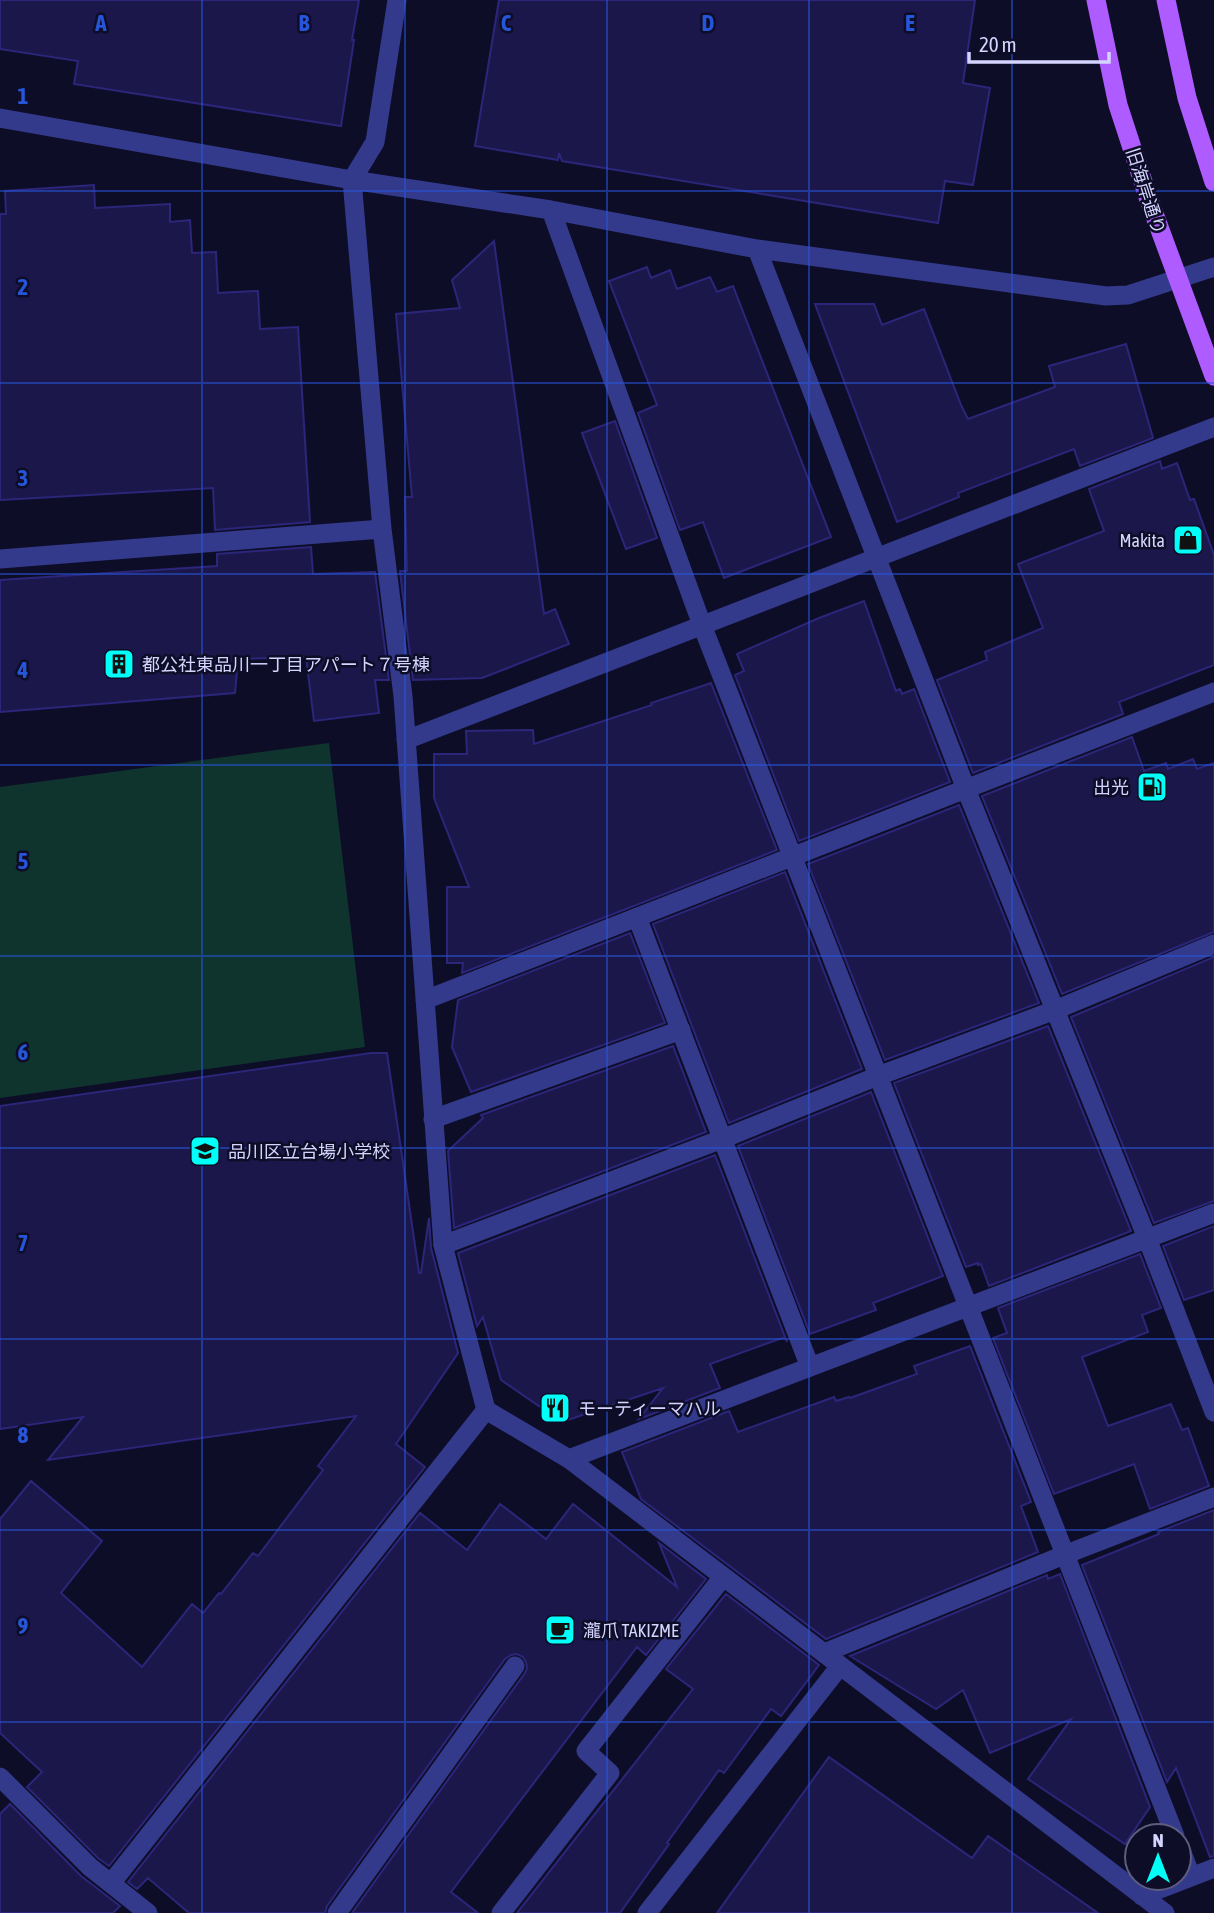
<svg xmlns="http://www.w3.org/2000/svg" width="1214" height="1913" font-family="'Asap Condensed','Noto Sans JP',sans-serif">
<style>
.green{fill:#0f332d}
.building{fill:#1b174b;stroke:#2c267a;stroke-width:2}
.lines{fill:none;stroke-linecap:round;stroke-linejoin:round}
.service{stroke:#333a8c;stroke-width:19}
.minor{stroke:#333a8c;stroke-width:19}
.primary{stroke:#ae5bff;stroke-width:19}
.grid{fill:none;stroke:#2655da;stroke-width:2;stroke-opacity:0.55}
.labels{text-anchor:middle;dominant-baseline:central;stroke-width:5;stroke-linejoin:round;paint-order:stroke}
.street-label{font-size:18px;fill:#d4d4ff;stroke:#0e0d28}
.poi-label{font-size:18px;fill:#d4d4ff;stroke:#0e0d28;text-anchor:start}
.grid-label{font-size:23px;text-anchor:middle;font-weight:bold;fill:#2655da;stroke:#0e0d28;stroke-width:5;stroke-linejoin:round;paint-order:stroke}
</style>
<rect width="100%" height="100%" fill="#0e0d28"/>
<path class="green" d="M329,743L365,1047L0,1098V787Z"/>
<path class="building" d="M0,0H359L352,40H354L341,126L74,84L78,61L0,49Z
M499,0H975L963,83L990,88L973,185L945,181L938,223L562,161L559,153L558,160L475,146Z
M94,185L95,208L170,204V222L190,220L192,253L216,252L218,293L258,291L260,329L298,327L310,522L215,530L213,488L0,500V214H6L5,191Z
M494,241L544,614L555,609L569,644L482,678L413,680L400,571H407L405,497H412L396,314L460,308L452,280Z
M647,267L651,278L670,270L677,289L710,277L717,292L733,286L831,537L724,578L703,522L680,530L638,413L657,405L609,281Z
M815,304H874L882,325L924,309L961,405L968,419L1055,387L1049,366L1126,344L1153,438L1080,466L1074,449L958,493L959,497L897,522Z
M615,421L657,538L626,549L582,433Z
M1160,461L1162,469L1177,463L1190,500L1194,499L1214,555V665L1119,702L1123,714L973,773L937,680L987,660L985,652L1043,628L1018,564L1104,531L1089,489Z
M311,547L313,574L375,572L389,680H375L379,713L314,721L306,657L238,659L235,693L0,712V580L217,566V554Z
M864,601L896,691L900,689L902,694L914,689L950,782L799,841L735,675L744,671L737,654L819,618Z
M711,683L777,850L462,973L463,963H447V887H469L434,798V754H467L466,731L533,730L534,744L652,705L651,703Z
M1132,737L1144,771L1166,763L1168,769L1193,759L1197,769L1214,763V932L1062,994L982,796Z
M959,805L1039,1003L885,1060L808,864Z
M785,872L862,1069L729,1123L653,924Z
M630,933L665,1023L471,1092L452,1047L458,1000Z
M1214,957V1201L1154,1223L1071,1017Z
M1048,1026L1131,1231L989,1286L981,1264L978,1265V1263L966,1267L894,1083Z
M673,1046L706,1132L454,1228L448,1151L483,1118L481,1115Z
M371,1053H387L419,1273H421L429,1218L431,1248L458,1353L396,1444L425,1467L109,1866L98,1858L27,1787L42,1772L0,1733V1519L31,1481L102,1541L61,1593L142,1667L192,1604L203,1613L219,1593L221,1594L253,1553L258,1556L323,1470L318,1466L356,1416L48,1460L83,1417L0,1429V1106Z
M871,1092L943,1276L873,1303L876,1310L810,1334L738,1146Z
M715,1155L787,1342L785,1337L710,1364L720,1388L639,1419L663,1388L562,1422L501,1380L483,1317L477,1326L458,1253Z
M1214,1226V1290L1184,1300L1163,1246Z
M1140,1254L1161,1308L1142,1315L1148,1332L1082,1357L1108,1426L1171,1404L1182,1430L1188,1428L1209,1486L1150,1509L1134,1464L1054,1494L993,1338L1007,1333L998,1308Z
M970,1346L1031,1502L1021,1506L1038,1552L826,1639L641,1499L622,1452L729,1411L738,1432L834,1397L836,1401L849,1397L850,1398L917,1374L914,1366Z
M500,1504L546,1539L573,1504L677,1587L659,1543L706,1579L646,1655L637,1647L451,1892L478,1913H352L525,1673L527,1668L526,1662L523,1657L517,1654L511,1655L505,1659L327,1906L325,1913H189L148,1878L137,1889L128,1882L420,1513L467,1550Z
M1214,1510V1856L1210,1857L1176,1768L1167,1782L1082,1565L1159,1534L1158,1532Z
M1060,1574L1150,1807L1125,1844L1028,1779L1071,1719L990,1753L963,1690L936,1709L850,1656L1047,1575L1048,1579Z
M726,1594L819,1665L781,1716L771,1709L724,1773L719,1770L667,1843L669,1844L620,1913H517L693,1689L666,1669Z
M829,1757L972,1858L988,1836L1098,1913H717Z
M10,1804L81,1876L120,1906L113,1913H0V1814Z"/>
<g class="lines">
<path class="service" d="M433,1119L681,1030
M443,1245L722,1139L878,1076L1055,1010L1214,944
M824,1653L1064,1555L1214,1497
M0,1777L90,1867L148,1913
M112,1882L486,1410
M337,1913L515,1666
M501,1913L610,1773L586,1751L723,1577
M647,1913L840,1666"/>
<path class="minor" d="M397,0L375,142L352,180L382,529L403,696L443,1245L486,1410L569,1459L1165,1913
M0,118L352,180L551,210L757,249L1106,296L1128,295L1214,267
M551,210L702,625L1175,1836
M757,249L966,789L1147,1238L1214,1412
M0,559L382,529
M406,740L1214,427
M637,917L810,1367
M425,1000L1214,692
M569,1459L1214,1213
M1179,1845L1191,1876
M1142,1896L1214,1868"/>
<path class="primary" d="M1096,0L1118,105L1149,200L1214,376
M1166,0L1187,98L1214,182"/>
</g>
<path class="grid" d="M202,0V1913M405,0V1913M607,0V1913M809,0V1913M1012,0V1913M0,191H1214M0,383H1214M0,574H1214M0,765H1214M0,956H1214M0,1148H1214M0,1339H1214M0,1530H1214M0,1722H1214"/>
<defs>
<g id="shop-square" transform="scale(1.575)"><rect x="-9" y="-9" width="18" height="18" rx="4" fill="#00fff9" stroke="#0e0d28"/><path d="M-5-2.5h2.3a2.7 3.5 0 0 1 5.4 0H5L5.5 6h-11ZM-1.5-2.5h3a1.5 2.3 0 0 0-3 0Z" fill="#111"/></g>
<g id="building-square" transform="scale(1.575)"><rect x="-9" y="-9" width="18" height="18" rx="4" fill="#00fff9" stroke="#0e0d28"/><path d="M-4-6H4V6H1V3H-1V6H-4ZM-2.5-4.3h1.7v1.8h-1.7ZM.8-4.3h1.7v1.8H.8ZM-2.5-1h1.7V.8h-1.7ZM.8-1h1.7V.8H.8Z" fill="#111"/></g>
<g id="fuel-square" transform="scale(1.575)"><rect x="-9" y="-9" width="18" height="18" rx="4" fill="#00fff9" stroke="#0e0d28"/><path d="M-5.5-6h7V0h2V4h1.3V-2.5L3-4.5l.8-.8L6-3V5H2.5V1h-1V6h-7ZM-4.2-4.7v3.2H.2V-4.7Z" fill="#111"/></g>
<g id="school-square" transform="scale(1.575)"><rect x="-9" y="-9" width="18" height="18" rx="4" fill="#00fff9" stroke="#0e0d28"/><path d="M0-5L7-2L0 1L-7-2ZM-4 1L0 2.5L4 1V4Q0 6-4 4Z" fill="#111"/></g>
<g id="restaurant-square" transform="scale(1.575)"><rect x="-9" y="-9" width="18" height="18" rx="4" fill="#00fff9" stroke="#0e0d28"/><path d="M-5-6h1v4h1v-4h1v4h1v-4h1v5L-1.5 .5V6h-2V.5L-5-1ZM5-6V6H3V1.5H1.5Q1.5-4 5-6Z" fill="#111"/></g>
<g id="cafe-square" transform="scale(1.575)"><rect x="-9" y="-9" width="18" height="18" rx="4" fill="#00fff9" stroke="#0e0d28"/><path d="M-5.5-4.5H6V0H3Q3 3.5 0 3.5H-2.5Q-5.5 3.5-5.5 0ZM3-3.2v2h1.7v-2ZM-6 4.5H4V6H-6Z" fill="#111"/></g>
</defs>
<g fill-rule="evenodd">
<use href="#shop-square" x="1188" y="540"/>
<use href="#building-square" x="119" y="664"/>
<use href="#fuel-square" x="1152" y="787"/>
<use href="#school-square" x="205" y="1151"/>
<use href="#restaurant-square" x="555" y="1408"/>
<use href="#cafe-square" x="560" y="1630"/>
</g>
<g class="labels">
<g class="street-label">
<text transform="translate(1146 191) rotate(72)">旧海岸通り</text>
</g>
<g class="poi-label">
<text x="1165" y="540" text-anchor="end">Makita</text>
<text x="142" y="664">都公社東品川一丁目アパート７号棟</text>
<text x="1129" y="787" text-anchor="end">出光</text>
<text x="228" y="1151">品川区立台場小学校</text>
<text x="578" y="1408">モーティーマハル</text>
<text x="583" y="1630">瀧爪 TAKIZME</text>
</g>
</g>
<g class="grid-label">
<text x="101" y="31">A</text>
<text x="304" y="31">B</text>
<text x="506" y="31">C</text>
<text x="708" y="31">D</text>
<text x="910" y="31">E</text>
<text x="23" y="104">1</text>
<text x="23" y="295">2</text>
<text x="23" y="486">3</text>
<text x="23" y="678">4</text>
<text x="23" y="869">5</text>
<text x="23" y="1060">6</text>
<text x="23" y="1251">7</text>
<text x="23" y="1443">8</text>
<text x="23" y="1634">9</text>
</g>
<g transform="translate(1158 1857)"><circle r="33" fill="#0e0d28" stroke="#5d5d7e" stroke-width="2"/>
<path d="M0-5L12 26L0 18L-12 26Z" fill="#00fff9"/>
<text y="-10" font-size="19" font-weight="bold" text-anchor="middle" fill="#d4d4ff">N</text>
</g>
<path d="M969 52v10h140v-10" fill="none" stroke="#d4d4ff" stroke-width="3.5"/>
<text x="979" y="52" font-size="21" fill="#d4d4ff" stroke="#0e0d28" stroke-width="5" paint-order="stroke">20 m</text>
</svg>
